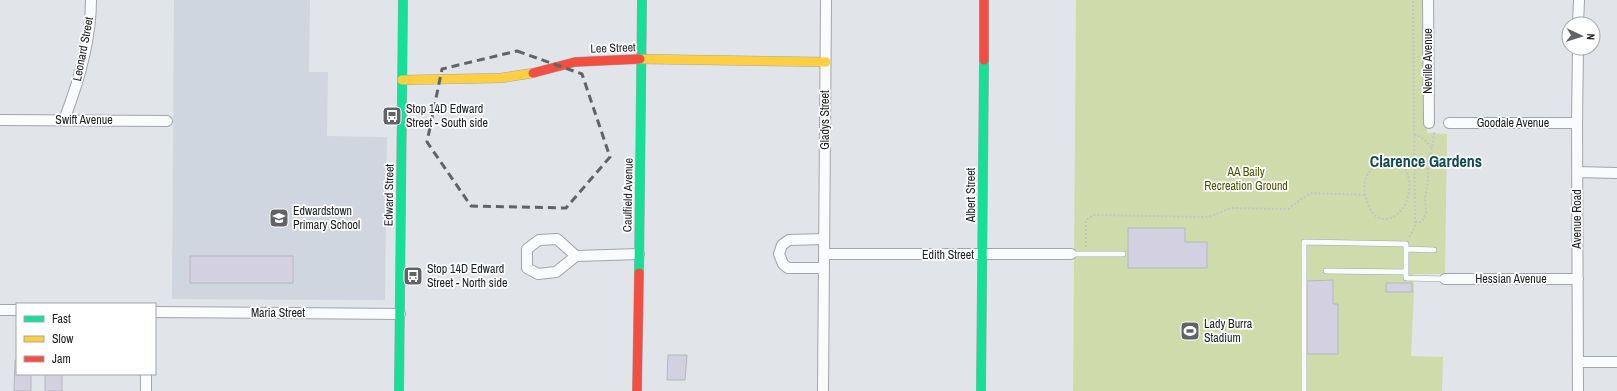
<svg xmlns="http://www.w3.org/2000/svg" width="1617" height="391" font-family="'Archivo Narrow',sans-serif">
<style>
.built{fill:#d0d6df}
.green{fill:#d0dbab}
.building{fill:#d3d1e1;stroke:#b6b7ba}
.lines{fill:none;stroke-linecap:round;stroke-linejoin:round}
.lane-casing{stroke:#a3a5a8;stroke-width:6}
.street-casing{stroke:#a3a5a8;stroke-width:12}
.fast-casing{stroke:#a3a5a8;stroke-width:10}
.slow-casing{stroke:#a3a5a8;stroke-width:10}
.jam-casing{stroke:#a3a5a8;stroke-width:10}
.path{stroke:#c2c4c6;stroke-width:2;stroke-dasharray:2 2;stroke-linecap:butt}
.lane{stroke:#fafbfc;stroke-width:5}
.street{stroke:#fafbfc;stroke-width:10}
.fast{stroke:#16e098;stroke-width:9}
.slow{stroke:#ffcf43;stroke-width:9}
.jam{stroke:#f24e42;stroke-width:9}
.marked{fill:none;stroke:#616367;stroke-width:3;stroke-dasharray:8 5;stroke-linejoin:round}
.labels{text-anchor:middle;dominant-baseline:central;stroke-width:3.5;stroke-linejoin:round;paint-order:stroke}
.street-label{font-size:12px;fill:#1c1e21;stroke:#fff}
.poi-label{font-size:12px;fill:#1c1e21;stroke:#fff;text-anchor:start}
.park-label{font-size:12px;fill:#495202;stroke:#fff}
.district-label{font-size:16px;font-weight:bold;fill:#0d4b52;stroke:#fff}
</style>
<rect width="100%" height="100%" fill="#e1e4e8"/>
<path class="built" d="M174,0H310L309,72H328L327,136L387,137L385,300L172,299Z"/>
<path class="green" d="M1076,0H1426L1427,133L1447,134L1445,274H1413L1414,291L1411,356L1443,357L1442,391H1073Z"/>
<path class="building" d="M1128,228H1185V242H1207V268H1128Z
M190,256H293V283H190Z
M1333,280V304H1338V354H1307V281Z
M1386,283H1412V292H1386Z
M668,355H687L685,380H667Z
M15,360H17V374H31V391H14Z
M45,374H62V391H45Z"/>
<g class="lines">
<g class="lane-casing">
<path id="lane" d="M1406,249L1434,250
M1071,254H1123
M1326,271L1406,272
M1304,391V242L1406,244V278L1445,279"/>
</g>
<g class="street-casing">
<path id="street" d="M1428,0L1429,123
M1578,24L1579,0
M1578,48L1577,123L1578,391
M0,120L167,121
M64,120C78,84 91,40 91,0
M1449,123H1577
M1577,172L1617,173
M824,254H1071
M576,256L557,239L539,240L527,249V268L538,274L556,272L576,256L639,254
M824,268H788L783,264L779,254L782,245L789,240L824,239
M1445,279H1578
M0,310H17
M155,312L400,314
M1579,362H1617
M146,391V374
M823,391L826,0"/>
</g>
<g class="fast-casing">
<path id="fast" d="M639,273L642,0
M399,391L403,0
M981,391L984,60"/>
</g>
<g class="slow-casing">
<path id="slow" d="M640,59L826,62
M402,80L501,78L533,73"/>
</g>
<g class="jam-casing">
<path id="jam" d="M984,60V0
M533,73L575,62L640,59
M637,391L639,273"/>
</g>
<path class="path" d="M1414,135C1423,136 1427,142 1432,149
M1392,161C1395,162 1398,163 1401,164C1406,168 1408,174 1409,180C1414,215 1374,240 1365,194C1361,175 1374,162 1392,161Z
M1415,222H1421L1423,220L1426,212L1425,198L1428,181V163L1433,143L1434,132
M1409,237L1415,227L1413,0
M1086,247V220L1093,215L1208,217L1231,208L1288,209L1310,193L1365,195"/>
<use href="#lane" class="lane"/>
<use href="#street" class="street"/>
<use href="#fast" class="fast"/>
<use href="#slow" class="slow"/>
<use href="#jam" class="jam"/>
</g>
<path class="marked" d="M517,51L582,74L610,157L566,208L471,206L427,142L442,69Z"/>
<defs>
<g id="bus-square" transform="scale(1)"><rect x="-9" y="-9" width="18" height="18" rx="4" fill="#616367" stroke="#fff"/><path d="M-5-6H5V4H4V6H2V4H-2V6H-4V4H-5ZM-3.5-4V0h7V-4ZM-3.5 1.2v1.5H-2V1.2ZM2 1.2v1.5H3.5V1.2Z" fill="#fff"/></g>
<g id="school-square" transform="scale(1)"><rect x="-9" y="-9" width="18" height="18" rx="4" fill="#616367" stroke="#fff"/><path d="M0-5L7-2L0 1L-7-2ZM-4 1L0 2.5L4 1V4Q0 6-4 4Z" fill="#fff"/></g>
<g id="stadium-square" transform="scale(1)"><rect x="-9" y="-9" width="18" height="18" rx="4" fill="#616367" stroke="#fff"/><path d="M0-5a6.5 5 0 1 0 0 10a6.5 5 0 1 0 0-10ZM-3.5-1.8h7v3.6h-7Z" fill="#fff"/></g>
</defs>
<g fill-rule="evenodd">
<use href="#bus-square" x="392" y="116"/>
<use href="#school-square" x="279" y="218"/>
<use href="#bus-square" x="413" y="276"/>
<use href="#stadium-square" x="1190" y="331"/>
</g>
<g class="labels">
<g class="street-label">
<text transform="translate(613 48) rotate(-2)">Lee Street</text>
<text transform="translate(83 49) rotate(-79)">Leonard Street</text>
<text transform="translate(1428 61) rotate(-90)">Neville Avenue</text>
<text x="84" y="120">Swift Avenue</text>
<text transform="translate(825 120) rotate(-90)">Gladys Street</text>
<text x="1513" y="123">Goodale Avenue</text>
<text transform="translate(389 195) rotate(-89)">Edward Street</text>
<text transform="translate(628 195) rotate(-89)">Caulfield Avenue</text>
<text transform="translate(971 195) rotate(-90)">Albert Street</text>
<text transform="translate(1577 219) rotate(-90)">Avenue Road</text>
<text x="948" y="255">Edith Street</text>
<text x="1511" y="279">Hessian Avenue</text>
<text x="278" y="313">Maria Street</text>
</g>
<g class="poi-label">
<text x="406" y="109">Stop 14D Edward<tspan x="406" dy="14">Street - South side</tspan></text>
<text x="293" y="211">Edwardstown<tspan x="293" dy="14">Primary School</tspan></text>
<text x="427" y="269">Stop 14D Edward<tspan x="427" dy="14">Street - North side</tspan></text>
<text x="1204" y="324">Lady Burra<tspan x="1204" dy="14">Stadium</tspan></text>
</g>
<g class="park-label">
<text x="1246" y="172">AA Baily<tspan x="1246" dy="14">Recreation Ground</tspan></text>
</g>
<g class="district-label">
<text x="1426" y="161">Clarence Gardens</text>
</g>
</g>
<rect x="16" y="303" width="140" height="72" fill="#ffffff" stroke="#a4a5a6"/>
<rect x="24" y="316" width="20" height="6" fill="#16e098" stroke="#a4a5a6"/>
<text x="52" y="323" font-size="12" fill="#1c1e21">Fast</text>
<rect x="24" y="336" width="20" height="6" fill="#ffcf43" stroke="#a4a5a6"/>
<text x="52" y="343" font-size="12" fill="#1c1e21">Slow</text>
<rect x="24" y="356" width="20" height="6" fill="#f24e42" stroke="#a4a5a6"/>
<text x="52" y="363" font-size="12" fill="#1c1e21">Jam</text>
<g transform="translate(1581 36) rotate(94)"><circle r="19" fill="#ffffff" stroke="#a4a5a6"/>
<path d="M0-3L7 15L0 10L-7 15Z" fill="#616367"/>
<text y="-6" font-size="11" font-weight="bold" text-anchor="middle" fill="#1c1e21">N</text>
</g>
</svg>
